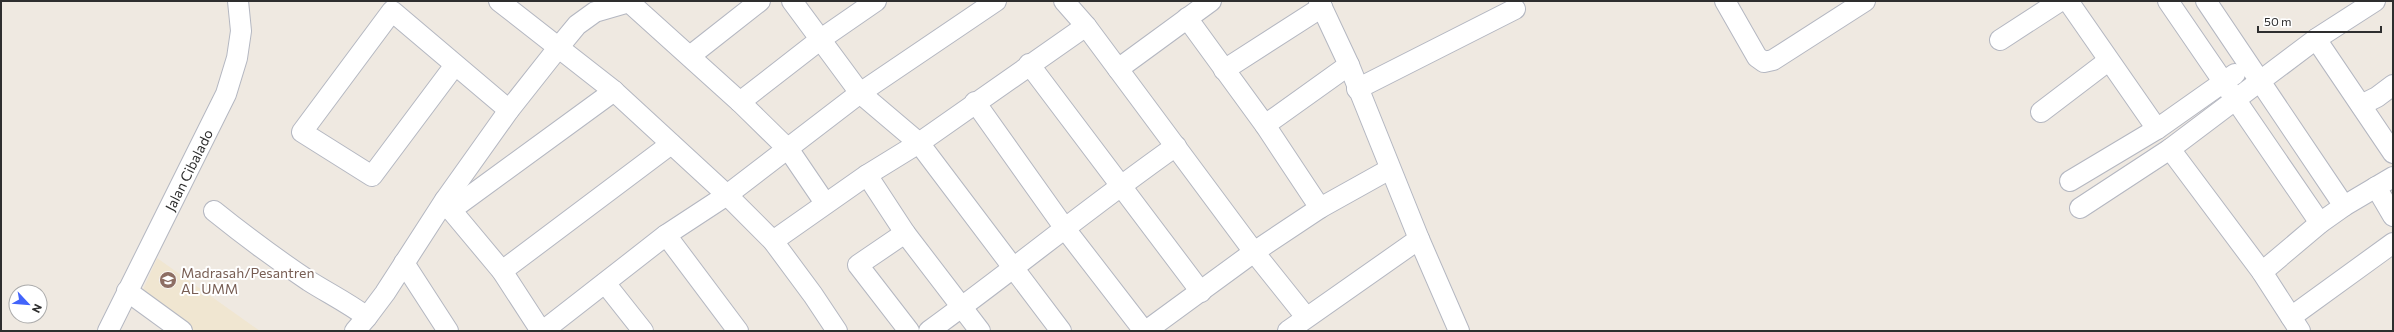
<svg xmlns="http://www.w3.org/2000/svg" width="2394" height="332" font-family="Commissioner,sans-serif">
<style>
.education{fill:#f0e6d1}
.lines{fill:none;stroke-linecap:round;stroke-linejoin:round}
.minor-casing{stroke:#b4b7c1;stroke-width:22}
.minor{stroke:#fff;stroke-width:20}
.labels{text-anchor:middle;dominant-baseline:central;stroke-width:4;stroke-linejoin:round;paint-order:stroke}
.street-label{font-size:14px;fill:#2e2e2e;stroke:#fff}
.education-label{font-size:14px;fill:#785e54;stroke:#fff;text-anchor:start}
</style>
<rect width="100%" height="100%" fill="#efe9e1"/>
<path class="education" d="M157,258L260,331H174L137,303Z"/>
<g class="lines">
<g class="minor-casing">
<g id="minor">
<path d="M499,1L614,91L727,195L773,241L813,295L837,331"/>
<path d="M628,1L740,102L789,150L825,203"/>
<path d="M792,1L860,93L919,143L1061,331"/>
<path d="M1064,1L1086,26L1254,252L1306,317"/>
<path d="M1319,1L1349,65L1419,239L1459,331"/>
<path d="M1725,1L1757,57L1764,62L1773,60L1865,1"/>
<path d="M2068,1L2157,129"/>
<path d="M2168,1L2320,223"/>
<path d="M2206,1L2344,206L2320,223L2262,272L2300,331"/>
<path d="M1187,18L1265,125L1320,208"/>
<path d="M2316,39L2393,153"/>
<path d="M2000,40L2060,1"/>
<path d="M690,56L760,1"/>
<path d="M1029,64L1201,292"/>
<path d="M455,65L372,176L302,132L392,11L509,110"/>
<path d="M1118,69L1211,1"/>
<path d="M1224,70L1322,7"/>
<path d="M1357,89L1515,9"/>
<path d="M740,102L821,39L876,1"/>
<path d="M975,102L1066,230L1144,331"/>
<path d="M2361,105L2377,97L2393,85"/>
<path d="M2041,112L2108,61"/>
<path d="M1265,125L1349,65"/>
<path d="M2170,149L2262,272"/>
<path d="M867,175L905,233L980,331"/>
<path d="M2070,181L2157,129L2235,74"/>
<path d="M2376,187L2393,216"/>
<path d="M445,200L451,210L502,271L541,331"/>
<path d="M2344,206L2393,177"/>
<path d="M2080,208L2170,149L2316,39L2375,1"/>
<path d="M451,210L614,91"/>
<path d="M214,211C245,236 276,259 309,281C328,293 348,303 367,317L385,293L445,200L509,110L558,48L577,25L595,12L633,1"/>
<path d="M905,233L858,265L909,331"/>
<path d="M666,235L738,331"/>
<path d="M773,241L867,175L919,143L1086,26"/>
<path d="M404,263L448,331"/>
<path d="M502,271L671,144"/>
<path d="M605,283L643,331"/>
<path d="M127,291L182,331"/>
<path d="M2291,317L2393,243"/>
<path id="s1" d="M108,331L226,94L237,58L241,31L238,1"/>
<path d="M355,331L367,317"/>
<path d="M543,331L666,235L727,195L860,93L996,1"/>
<path d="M929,331C1012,271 1092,205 1176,146"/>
<path d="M1146,331L1254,252L1320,208L1390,169"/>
<path d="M1288,331L1419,239"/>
</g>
</g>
<use href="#minor" class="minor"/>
</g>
<defs>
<g id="school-disc" transform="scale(0.9)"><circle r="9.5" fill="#8d6e63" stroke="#fff"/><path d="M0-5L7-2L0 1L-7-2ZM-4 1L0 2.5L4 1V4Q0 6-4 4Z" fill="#fff"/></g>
</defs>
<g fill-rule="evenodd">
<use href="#school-disc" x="168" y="280"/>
</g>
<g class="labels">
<g class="street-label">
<text stroke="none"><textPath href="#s1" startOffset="180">Jalan Cibalado</textPath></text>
</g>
<g class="education-label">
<text x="181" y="272">Madrasah/Pesantren<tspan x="181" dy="16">AL UMM</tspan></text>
</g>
</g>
<rect width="2394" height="332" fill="none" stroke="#2e2e2e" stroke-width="4"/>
<g transform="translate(28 304) rotate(116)"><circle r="19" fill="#ffffff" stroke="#ababab"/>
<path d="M0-3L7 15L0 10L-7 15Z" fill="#4264fb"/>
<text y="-6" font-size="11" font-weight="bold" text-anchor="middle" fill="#2e2e2e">N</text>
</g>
<path d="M2258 26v6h123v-6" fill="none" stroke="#2e2e2e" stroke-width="2"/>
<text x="2264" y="26" font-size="12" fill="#2e2e2e" stroke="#ffffff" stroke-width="3" paint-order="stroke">50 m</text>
</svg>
